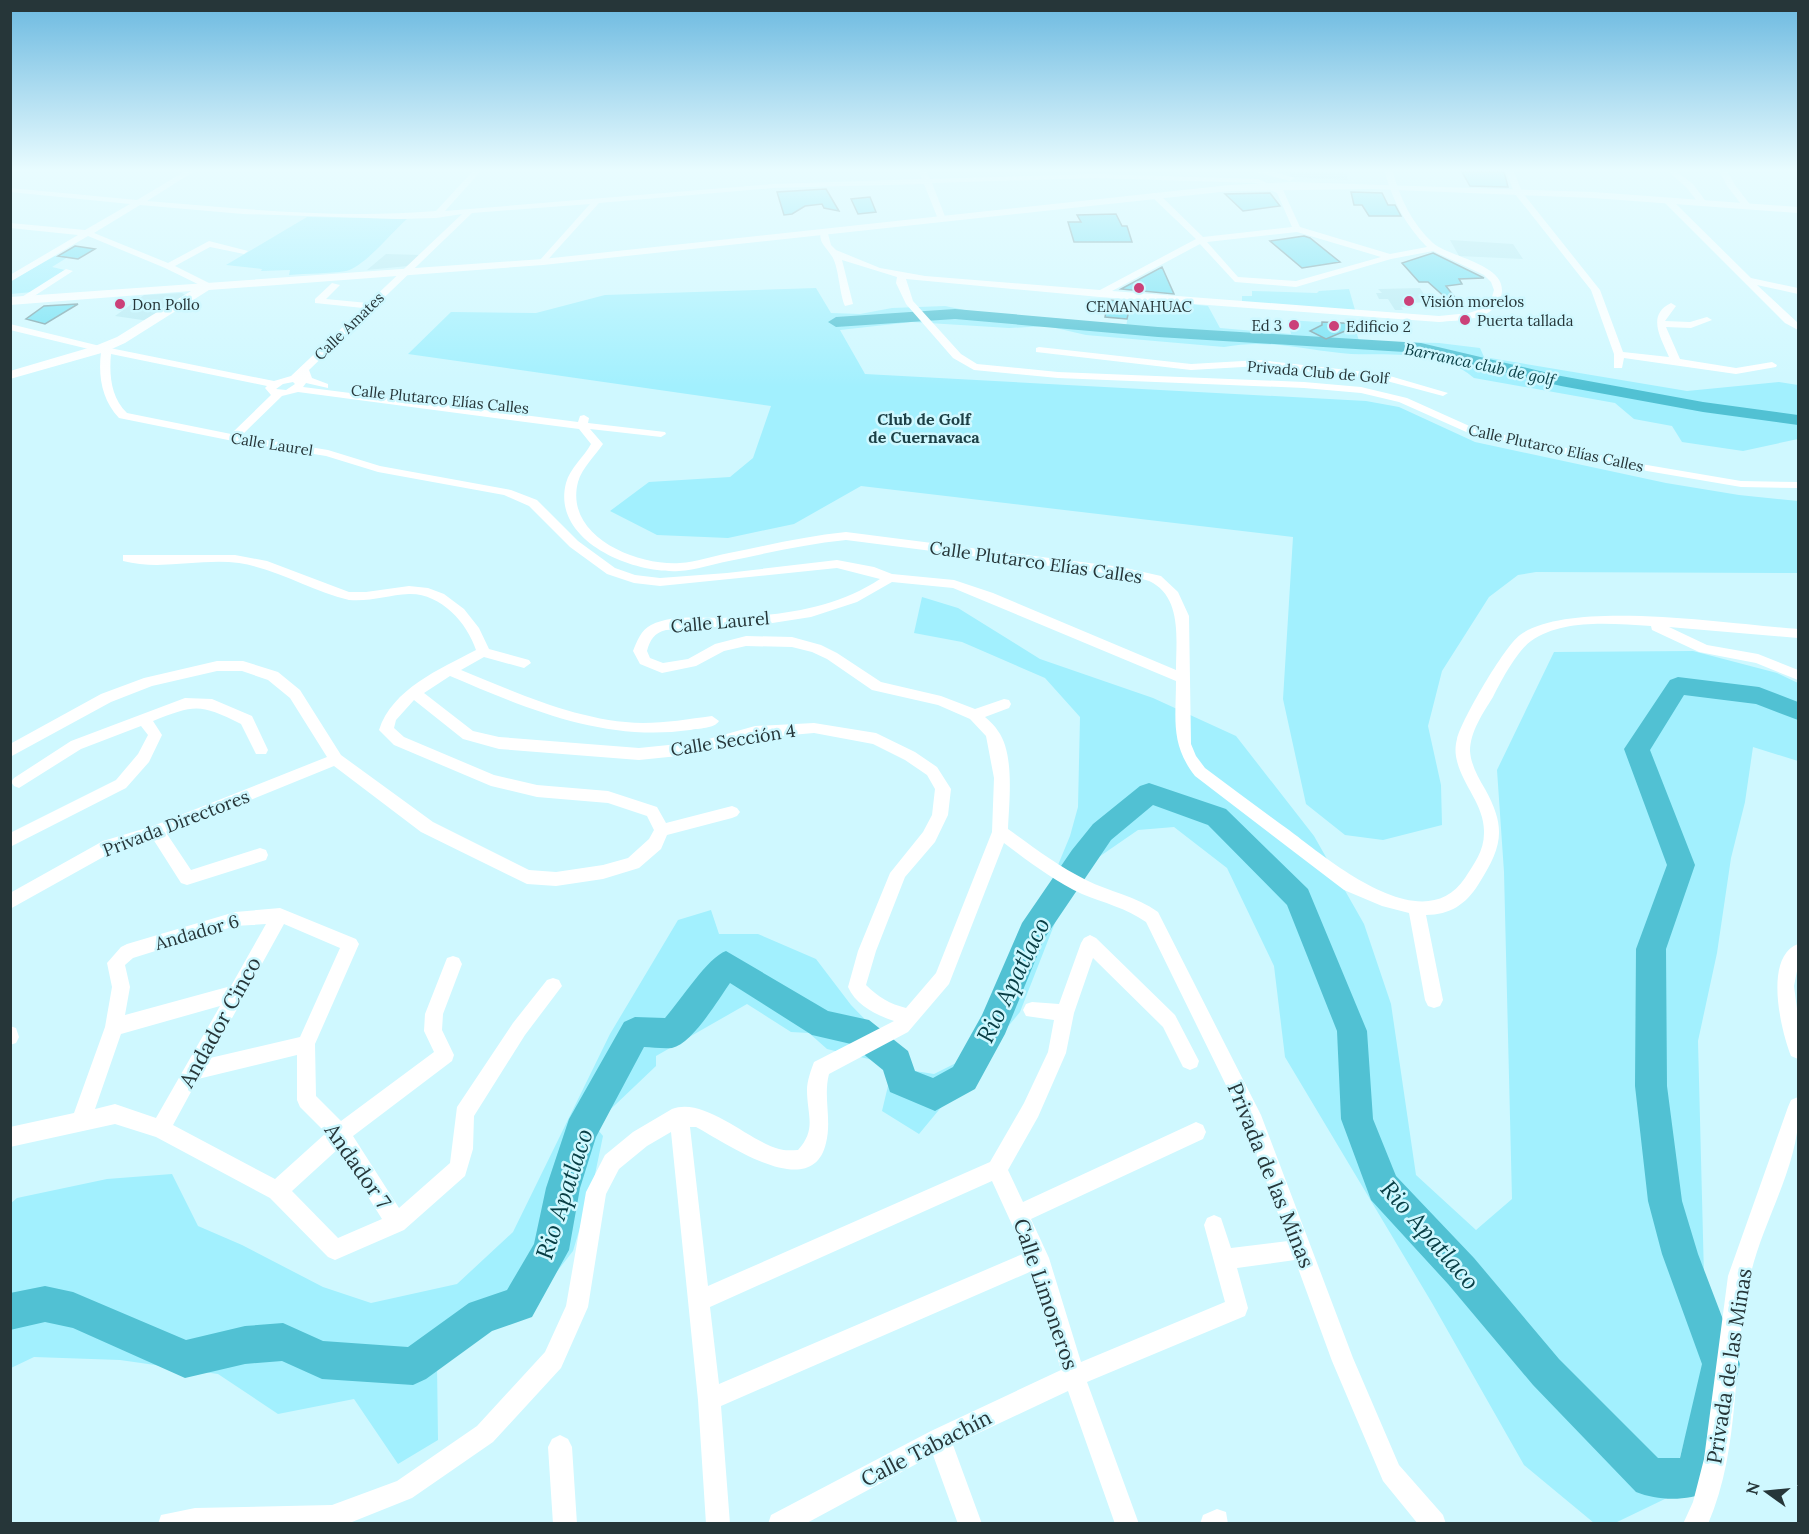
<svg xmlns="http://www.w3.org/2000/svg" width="1809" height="1534" font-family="Lora,serif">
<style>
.built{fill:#b9ebf4}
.green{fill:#a2f0fe}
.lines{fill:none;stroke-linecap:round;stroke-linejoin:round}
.river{fill:#51c1d3;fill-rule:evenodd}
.building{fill:#74e2f4;stroke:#7ca2a9;stroke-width:1.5}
.minor{fill:#fff;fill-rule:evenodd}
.major{fill:#fff;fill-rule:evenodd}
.poi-dot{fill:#cb4179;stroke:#cff8ff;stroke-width:2}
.labels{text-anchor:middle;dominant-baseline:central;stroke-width:5;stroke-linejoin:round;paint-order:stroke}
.far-poi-label{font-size:15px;fill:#263639;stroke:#cff8ff;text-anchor:start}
.far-street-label{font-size:15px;fill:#263639;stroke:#cff8ff}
.far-water-label{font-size:16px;font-style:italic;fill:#073d44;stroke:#cff8ff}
.far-neighbourhood-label{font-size:16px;font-weight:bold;fill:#1b3f45;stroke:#cff8ff}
.street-label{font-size:18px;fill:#263639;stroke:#cff8ff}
.near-street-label{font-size:21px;fill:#263639;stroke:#cff8ff}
.near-water-label{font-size:24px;font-style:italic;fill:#073d44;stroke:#cff8ff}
</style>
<rect width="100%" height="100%" fill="#cff8ff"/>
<path class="built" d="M1290,172H1346L1348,180L1291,177Z
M1450,240L1513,244L1523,259L1459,256Z
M386,254L421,255L408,266L367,270Z
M1420,288L1429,302L1410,303L1412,308L1401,307L1403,310H1395L1388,299H1379L1376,293H1382L1378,289Z
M182,293L185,295L149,321L115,316L144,295Z"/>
<path class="green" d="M307,217L407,219C392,232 363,268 346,271C328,274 308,273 289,275L290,270L261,271L262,269L226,265Z
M55,256L68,257L52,267L65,270L32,292L11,294L10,281Z
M816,288L831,313L860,314L892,308L945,306L999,317L1055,318L1121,329L1126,327L1131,298L1208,306L1220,328L1291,334L1288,320L1348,324L1350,331L1357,334L1359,341L1439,343L1480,348L1484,357L1687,391L1779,382L1798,385V439L1743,451L1682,442L1672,426L1634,419L1615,403L1474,378C1441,349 1393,356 1351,354C1307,351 1269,338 1224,347L1086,335L1047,326L1009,328L912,322L840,330L865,374L1366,401L1399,407L1475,442L1666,483L1739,495L1798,501V573L1536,572L1518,575L1489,597L1442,671L1428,726L1441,785L1442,825L1383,840L1345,835L1306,804L1283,699L1293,537L861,486L794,524L728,538L657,535L610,511L649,482L730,477L753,458L771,406L408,354L451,312L536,313L605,295Z
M1349,289L1355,310L1242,304V296H1252V291L1317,293L1319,291Z
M922,597L958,608L1040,659L1153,698L1236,736L1314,836L1364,924L1391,1004L1416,1175L1476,1230L1512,1199L1504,872L1497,770L1554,652L1693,651L1777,673L1798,683V761L1753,747L1745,802L1731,858L1717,953L1698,1041L1704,1276L1702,1376L1669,1497L1615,1523H1594L1524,1465L1432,1303L1285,1057L1274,966L1227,868L1174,827L1138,830L1093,861L1069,887L1020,1012L919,1134L882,1111L892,1069L881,1062L827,1049L809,1033L791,1032L747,1004L656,1056V1066L594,1125L603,1136L593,1184L573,1251L537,1297L487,1325L437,1364L438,1440L398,1464L354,1399L278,1414L218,1374L120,1360L34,1357L11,1368L10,1204L17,1198L107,1179L172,1174L198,1226L242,1245L323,1287L371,1303L457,1284L513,1232L610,1034L678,920L711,910L719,934H758L816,959L851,1005L915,1071L934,1074L964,1059L1044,899L1070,836L1078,807L1080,717L1045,678L962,642L914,633Z"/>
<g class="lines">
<path class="river" d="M955,309L1158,327L1421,343L1561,376L1703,402L1798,415V425L1703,412L1561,386L1421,353L1158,337L955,319L836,327L828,322L836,317Z
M1678,677L1759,687L1798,702V720L1756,704L1684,695L1650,750L1695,865L1666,949L1667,1086L1682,1201L1698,1254L1740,1364L1715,1478L1709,1492C1687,1501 1658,1501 1636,1492L1533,1385L1448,1284L1371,1200L1341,1119L1337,1031L1287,905L1208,825L1153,805L1111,840L1044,939L1005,1034L975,1089L935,1111L890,1092L883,1070L851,1044L812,1035L730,983C718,1000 692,1044 672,1048C663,1049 652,1047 644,1047L596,1137L580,1188L569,1250L532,1317L492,1331L426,1379L413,1385L322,1379L282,1361L245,1364L185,1378L73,1328L45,1322L10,1330V1293L45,1286L73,1292L186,1340L245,1326L283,1323L323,1341L408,1347L469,1303L507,1290L534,1244L546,1188L569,1119L624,1022L635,1017L665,1018C680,1001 708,957 726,951L828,1011L869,1020L908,1051L915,1071L933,1078L953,1067L982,1015L1022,923L1072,850L1093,824L1140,786L1149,783L1226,809L1308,889L1367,1031L1373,1119L1396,1176L1474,1258L1559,1359L1658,1458H1680L1702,1364L1662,1254L1648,1201L1635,1086L1636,949L1667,865L1624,749L1670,680Z"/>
</g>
<path class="building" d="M1462,172H1504L1508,187L1470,186Z
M826,189L839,211L824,208L822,204L805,206L792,214L784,215L777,192Z
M1351,192L1382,193L1388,205H1395L1401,216H1369L1362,205H1354Z
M1270,193L1280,206L1243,211L1225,194Z
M870,197L876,212L858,214L851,199Z
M1116,214L1122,226H1127L1132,242H1074L1068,222H1081L1077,215Z
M1304,236L1310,238L1340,262L1302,268L1270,241Z
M75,246L95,249L78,259L58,256Z
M1433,253L1484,278L1459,279L1462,284L1446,286L1460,304L1456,307L1428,282H1419L1402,263Z
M1162,267L1174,294L1121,289Z
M1108,300L1131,302L1127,319L1105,317Z
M78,304L45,324L26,319L44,306Z
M1322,322L1362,324L1326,339L1310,331L1322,325Z"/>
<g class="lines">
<path class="minor" d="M184,172H193L147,201C242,209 340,219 436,211L472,172H480L445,211L773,184L922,179L919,172H927L930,179L1095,174L1258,179L1283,190L1300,227L1390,254L1427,247C1406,226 1392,200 1385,172H1393C1400,198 1412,224 1433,243C1450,258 1514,265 1500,299C1492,321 1459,320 1439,322L1100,297L906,279L913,301L961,354L977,364L1058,372L1304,382L1361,387L1407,398L1476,429L1647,465L1741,481L1798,482V488L1741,487L1647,471L1473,435L1399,402L1361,393L1304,388L1058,378L974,370L953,358L906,304L896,283L897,277L842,260L853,304L845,306C839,293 839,265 831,255C825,246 818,242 821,230H827L831,245L836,250L880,268L925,276L1100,290L1196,239L1152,197V193H1158L1203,237L1292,227L1277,193L1256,183L1095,178L932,183L946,219L942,221L938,219L924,184L773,188L599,203L543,265L539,262L540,260L590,204L472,213L309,370L312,378L328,384V388L306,383L303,387L578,422L580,416L584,415L589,418L588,423L665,432L666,434L661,437L590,429L603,444C595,456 582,468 578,482C564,536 636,566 680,563C696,562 713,556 729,553C768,545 807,536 846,532L1121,567L1161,576L1178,592L1189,616L1191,744L1196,756L1205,768C1233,789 1261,810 1289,830C1329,860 1423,941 1465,878C1474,864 1484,851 1484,833C1485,806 1463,786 1457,761C1455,754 1455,746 1457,739C1462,719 1504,647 1520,635C1570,598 1735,625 1798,629V638L1669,627L1707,645L1758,654L1798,670V680L1756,663L1699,652L1652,630L1651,626C1613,624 1564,618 1531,641C1517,651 1501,681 1493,697C1483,713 1470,732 1470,751C1471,765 1478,777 1485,789C1507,829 1502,847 1478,885C1466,904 1450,915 1426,915L1443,1000L1440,1006L1434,1008L1428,1006L1425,1000L1409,913L1382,906L1344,890L1195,776C1170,744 1176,719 1176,681L953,588L892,582L857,602L811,617L766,624L666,630C654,633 650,640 647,651L650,658L663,663L688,659L715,644L746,636L792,637L821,645L837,653L881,682L941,696L975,709L1004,699L1009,700L1011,704L1009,708L985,717C990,721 995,726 998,731C1015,754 1009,802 1008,829C1033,847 1058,866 1086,880C1110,892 1136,896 1158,912L1261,1115L1353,1358L1399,1465L1443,1515L1446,1524H1418L1383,1481L1332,1361L1295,1260L1237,1268L1248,1308L1245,1316L1087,1382L1139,1524H1115L1068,1391L953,1445L982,1524H958L933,1455L805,1524H768L771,1515L931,1431L1061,1370L1032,1271L721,1406L730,1524H706L698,1400L671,1132L647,1146L619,1169L606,1194L588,1307L561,1368L493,1442L412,1498L347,1524H158L161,1515L195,1508L332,1505L397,1481L477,1426L545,1352L566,1306L586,1192L605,1155L633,1132L672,1109C704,1096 749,1141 779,1149C785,1151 792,1150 798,1150C817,1129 807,1115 807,1090C807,1081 811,1070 814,1062L894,1021C876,1015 856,1005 848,987L858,951L890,873L923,832L932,815L935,789L927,775L905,760L873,744L814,733L755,738L698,754L639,760L499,749L463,739L414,700L396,720L394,728L404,737L494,775L537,785L608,791L657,807L666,823L732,806L737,808L740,812L737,816L732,818L667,835L661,849L639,868L603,879L556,886L527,884L421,832L334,766L167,834L191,870L260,848L266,850L268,855L266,860L187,885L181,883L153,839L114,851L10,909V893L103,841L153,826L327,757L290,698L268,680L242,671H217L152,686L111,702L10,757V744L101,694L144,678L217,661H243L278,672L300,690L341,755L433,822L529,870L556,872L603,865L628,858L649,839L654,830L647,816L608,803L537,797L491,786L394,745L379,730C392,689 440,669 476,650C467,622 440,593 409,594C388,595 370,602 349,600C312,591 277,569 239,563C200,558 161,571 123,561V555H235L267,561L349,592H366L409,586L428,588L444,594L464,609L479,628L489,649L529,660L531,663L524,668L484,657L461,670C518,693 580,722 643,723C666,723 689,719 712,716L719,721C714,729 699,728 690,730C604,742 528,709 450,676L424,693L473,731L499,737L639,748L698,742L755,726L814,723L876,733L915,752L937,767L951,789L948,815L935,842L905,877L876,951L866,985C878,997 890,1004 906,1008L936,973L992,832L994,778L986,736L970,719L938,705L872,690L827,659L812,652L792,647L746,646L724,651L696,666L662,673L640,664L633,651C637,641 641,630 651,625C671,615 698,618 720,618C776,616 833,610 880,579L837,568L660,586L634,583L607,574L570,547L529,506L504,495L378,472L326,456L233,441L119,418C102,400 98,377 101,352L10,330V324L100,346L274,381L291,376L363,308L315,303V299L332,283L340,285L326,299L368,303L462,214L436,218L399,219L243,214L140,205L94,233L168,263L209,241L248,251L244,254L210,247L175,266L211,284L213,286L208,289L165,268L88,236L10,282V275L78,235L10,228V223L85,230L130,204L10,192V188L137,200ZM1297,232L1381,257L1296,281L1238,277L1207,242ZM1200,244L1235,282L1296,287L1391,259L1433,251L1484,275L1491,282L1494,290L1491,300L1481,309L1469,313L1439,316L1112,291ZM111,354L267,386L265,388L271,395L231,434L127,413C111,398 109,375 111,354ZM293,382L295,384L286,390L276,389L283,384ZM298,392L579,429L591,444C584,457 570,468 566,483C551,541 633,574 679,571C696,570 713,564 729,561C768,553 806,544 846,540L1121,575C1130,577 1145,578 1153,583C1182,600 1176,641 1176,670L993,593L954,580L892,574L874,567L837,560L727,573L660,578L635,575L615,568L578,541L537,500L511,490L380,466L328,450L241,436L282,396ZM1004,843C1029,862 1054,881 1082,894C1104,903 1126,908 1146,922L1246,1126L1288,1241L1231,1248L1221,1218L1214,1215L1207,1218L1204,1225L1225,1302L1081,1362L1049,1258L1031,1219L1203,1139L1206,1132L1203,1125L1196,1122L1023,1202L1008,1170L1038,1117L1066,1053L1074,1013L1093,958L1163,1027L1183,1067L1190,1070L1197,1067L1199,1061L1175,1015L1096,938L1090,935L1084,938L1081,943L1059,1004L1032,1002L1026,1004L1023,1010L1026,1016L1054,1020L1048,1052L1024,1103L990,1162L708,1286L690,1127H696C726,1143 812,1204 826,1143C832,1119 823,1097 829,1074L908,1032L949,984ZM992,1181L1025,1253L719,1384L710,1307Z
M1506,172H1514L1522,192L1600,290L1623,352L1669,357C1661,338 1646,315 1671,303L1676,306L1665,321L1690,322L1707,317L1712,320L1691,328L1666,327L1680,359L1736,368L1772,362L1777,365L1776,367L1736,374L1624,358L1622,368H1614V354L1591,290L1515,194Z
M1669,172H1677L1693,184L1707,203L1706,205H1700L1687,188Z
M1720,172H1728L1735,185L1752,207L1751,209H1745L1727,186Z
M1665,199H1671L1751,278L1798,288V294L1757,285L1798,323V330L1785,323L1665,203Z
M66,269L73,271L25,302L17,300Z
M1039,347L1191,364L1260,360L1383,374L1448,393L1443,396L1383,380L1260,366L1191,370L1036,352V348Z
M185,698L212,699L252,716L268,750L266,754H256L241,724C200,704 196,704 153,721L162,735L149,762L126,788L10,847V833L116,780L138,754L148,735L141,726L81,749L19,788L14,786L11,782L14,778L71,741Z
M280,908L356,939L359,944L315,1044L316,1096L341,1121L434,1052L424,1031L425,1014L447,958L453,956L459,958L462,964L443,1014L442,1030L454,1055L452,1061L353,1136L399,1208L450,1163L457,1107L513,1023L547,980L553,978L559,980L562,986L525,1035L474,1116L473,1149L465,1176L404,1230L335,1260L328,1257L270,1198L156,1137L115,1124L10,1147V1127L74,1113L105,1027L112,987L107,963L121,947L127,944L235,912ZM266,924L231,986L125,1015L130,987L125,965L133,958L235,926ZM284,924L340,948L300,1037L210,1058ZM220,1006L156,1118L115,1104L95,1109L121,1034ZM297,1055V1100L300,1107L326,1133L275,1179L173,1125L198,1079ZM338,1149L382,1219L338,1238L292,1191Z
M1798,944V966L1794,986L1798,1016V1059L1791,1056C1781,1031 1763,957 1798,944Z
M10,1026L16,1028L19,1037L16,1043L10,1045Z
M1798,1097C1805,1157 1763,1218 1750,1277C1731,1358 1742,1446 1708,1524H1683L1693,1502L1704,1459L1728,1276L1788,1107L1791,1100Z
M560,1435L568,1439L572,1447L577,1524H553L548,1447L552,1439Z
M1217,1509L1226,1512L1228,1524H1200L1203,1515Z"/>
<path class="major" d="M1255,172H1274L1295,178L1290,181Z
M1292,182L1593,192L1798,207V213L1593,198L1370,189L1230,191L543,265L209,290L125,343L105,352L10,379V371L95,346L117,337L191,291L10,305V297L543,259L1230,185Z"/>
</g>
<linearGradient id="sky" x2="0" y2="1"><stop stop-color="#6bb9e0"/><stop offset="0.44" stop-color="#e9fcff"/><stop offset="1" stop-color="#e9fcff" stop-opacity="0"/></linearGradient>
<rect width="1809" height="387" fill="url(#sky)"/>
<g class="poi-dot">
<circle cx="1139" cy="288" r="6"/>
<circle cx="1409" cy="301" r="6"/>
<circle cx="120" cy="304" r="6"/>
<circle cx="1465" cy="320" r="6"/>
<circle cx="1294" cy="325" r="6"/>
<circle cx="1334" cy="326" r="6"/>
</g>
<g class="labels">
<g class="far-poi-label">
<text x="1421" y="301">Visión morelos</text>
<text x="132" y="304">Don Pollo</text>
<text x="1139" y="306" text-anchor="middle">CEMANAHUAC</text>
<text x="1477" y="320">Puerta tallada</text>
<text x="1282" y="325" text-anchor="end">Ed 3</text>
<text x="1346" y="326">Edificio 2</text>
</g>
<g class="far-street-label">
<text transform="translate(349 326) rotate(-44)">Calle Amates</text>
<text transform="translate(1318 372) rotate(5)">Privada Club de Golf</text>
<text transform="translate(440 399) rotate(6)">Calle Plutarco Elías Calles</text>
<text transform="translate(272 444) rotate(9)">Calle Laurel</text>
<text transform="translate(1556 448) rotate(12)">Calle Plutarco Elías Calles</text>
</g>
<g class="far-water-label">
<text transform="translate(1480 364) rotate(12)">Barranca club de golf</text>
</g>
<g class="far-neighbourhood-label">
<text x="924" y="419">Club de Golf<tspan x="924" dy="18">de Cuernavaca</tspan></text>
</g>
<g class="street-label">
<text transform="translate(1036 562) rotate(8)">Calle Plutarco Elías Calles</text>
<text transform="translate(720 622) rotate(-5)">Calle Laurel</text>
<text transform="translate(733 740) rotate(-9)">Calle Sección 4</text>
<text transform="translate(176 823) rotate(-21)">Privada Directores</text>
<text transform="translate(197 932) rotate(-16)">Andador 6</text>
</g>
<g class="near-street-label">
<text transform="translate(220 1022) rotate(-61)">Andador Cinco</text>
<text transform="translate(358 1166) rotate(55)">Andador 7</text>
<text transform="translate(1271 1175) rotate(68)">Privada de las Minas</text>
<text transform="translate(1046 1294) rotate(71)">Calle Limoneros</text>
<text transform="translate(1729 1366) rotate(-81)">Privada de las Minas</text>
<text transform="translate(926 1448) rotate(-27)">Calle Tabachín</text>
</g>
<g class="near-water-label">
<text transform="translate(1013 980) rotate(-64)">Rio Apatlaco</text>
<text transform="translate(564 1194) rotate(-72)">Rio Apatlaco</text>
<text transform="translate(1430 1235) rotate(49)">Rio Apatlaco</text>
</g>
</g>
<rect width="1809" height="1534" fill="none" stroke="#263639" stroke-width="24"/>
<g transform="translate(1767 1492) rotate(285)" stroke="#cff8ff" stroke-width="4.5" paint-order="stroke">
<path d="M0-4.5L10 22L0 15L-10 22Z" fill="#263639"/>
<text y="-9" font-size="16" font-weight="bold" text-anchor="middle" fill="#263639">N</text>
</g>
</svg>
